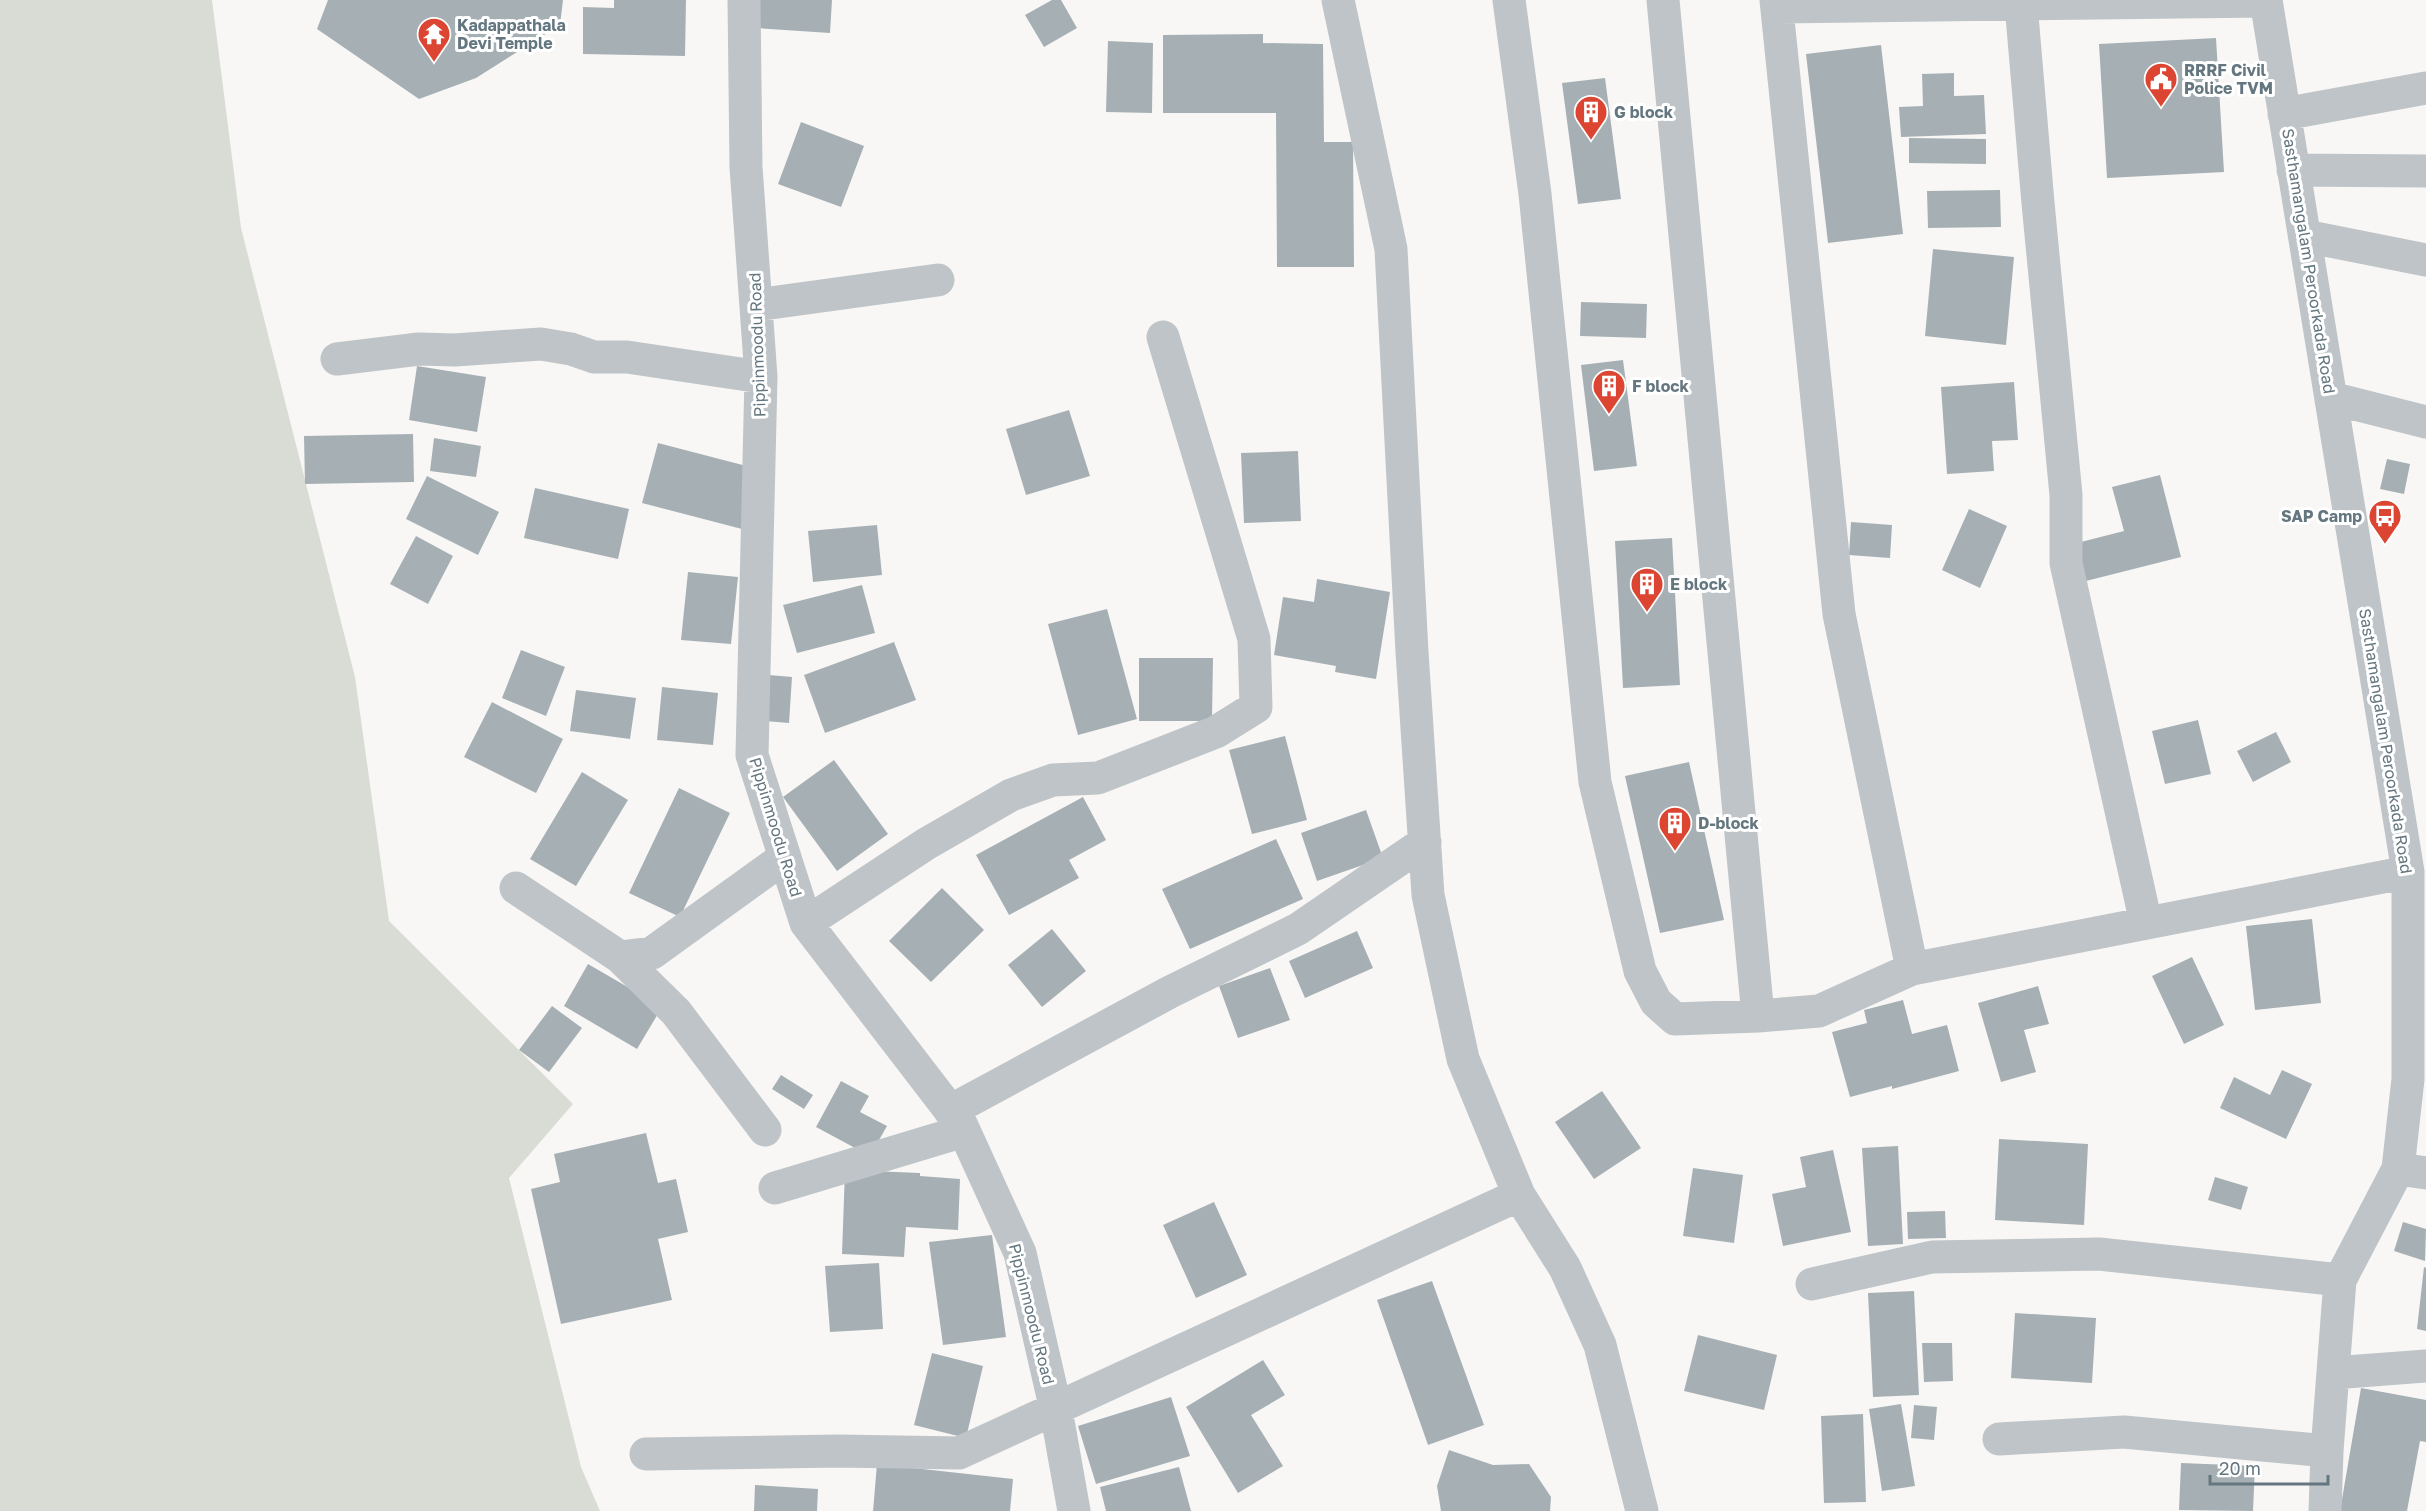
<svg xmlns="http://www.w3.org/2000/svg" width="2426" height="1511" font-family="'Golos Text',sans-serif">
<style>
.green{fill:#d8dcd4}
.building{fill:#a6b0b4}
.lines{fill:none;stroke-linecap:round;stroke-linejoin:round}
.minor{stroke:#bec4c7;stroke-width:33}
.labels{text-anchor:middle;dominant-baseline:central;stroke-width:6;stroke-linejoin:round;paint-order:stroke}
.poi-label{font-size:16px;font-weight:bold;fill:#64767f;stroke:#fff;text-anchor:start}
.street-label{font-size:16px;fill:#64767f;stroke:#fff}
</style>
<rect width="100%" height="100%" fill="#f8f7f5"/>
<path class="green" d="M0,0H212L241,228L355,677L389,921L573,1104L509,1178L581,1467L600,1511H0Z"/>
<path class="building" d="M328,0H563L560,25L476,78L419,99L317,29Z
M614,0H686L685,56L583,54V7L614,8Z
M758,0H832L830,33L756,28Z
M1052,0H1061L1077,28L1044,47L1025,15Z
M1263,34V43L1323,44L1324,142H1353L1354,267H1277L1276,113H1163V35Z
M2216,38L2224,172L2107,178L2099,44Z
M1108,41L1153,43L1152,113L1106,112Z
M1881,45L1903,234L1828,243L1806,54Z
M1954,73V96L1984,95L1986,134L1901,137L1899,107L1923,106L1922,74Z
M1605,78L1621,199L1578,204L1562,83Z
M801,122L864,146L841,207L778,184Z
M1909,138L1986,139V164L1909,163Z
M2000,190L2001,227L1928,228L1927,191Z
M1933,249L2014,257L2006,345L1925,336Z
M1581,302L1647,304L1646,338L1580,336Z
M1623,360L1637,466L1594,471L1581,365Z
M417,366L486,377L477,432L409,420Z
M2014,382L2018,440L1992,441L1994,471L1947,474L1941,387Z
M1069,410L1090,476L1026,495L1006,429Z
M413,434L414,482L305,484L304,436Z
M434,438L481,446L476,477L430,471Z
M658,443L758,469L742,529L642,503Z
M1298,451L1301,521L1244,523L1241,453Z
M2387,459L2410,464L2404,494L2380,489Z
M2160,475L2181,557L2086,581L2077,543L2124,531L2112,487Z
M427,476L499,512L478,555L406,519Z
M535,488L629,509L618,559L524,538Z
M1969,509L2007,526L1980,588L1942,570Z
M1851,522L1892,525L1890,558L1849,555Z
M877,525L882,575L813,582L808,531Z
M416,536L453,556L428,604L390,584Z
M1672,538L1680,685L1623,688L1615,541Z
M688,572L738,577L731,644L681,640Z
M1317,579L1390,592L1376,679L1335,672L1336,666L1274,655L1283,597L1314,602Z
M862,585L875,633L797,653L783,605Z
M1107,609L1137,719L1078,735L1048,624Z
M894,642L916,700L825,733L804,675Z
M521,650L565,667L546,716L502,698Z
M1139,658H1213L1212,721H1139Z
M769,675L792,677L789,723L765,721Z
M662,687L718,693L713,745L657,740Z
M576,690L636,698L630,739L570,731Z
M492,702L563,739L536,793L464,757Z
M2198,720L2211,774L2165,784L2152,731Z
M2276,732L2291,762L2253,782L2237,751Z
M1285,736L1307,820L1252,834L1229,750Z
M834,760L888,834L837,871L783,797Z
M1689,762L1724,920L1660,933L1625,776Z
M582,772L628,800L576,886L530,859Z
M679,788L730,813L680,917L629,893Z
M1083,797L1106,840L1069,860L1079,878L1009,915L976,855Z
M1366,810L1383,858L1317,881L1301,833Z
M1276,839L1303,899L1190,949L1162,889Z
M942,888L984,930L931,982L889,941Z
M2312,919L2321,1003L2255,1010L2246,926Z
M1052,929L1086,971L1042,1007L1008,965Z
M1357,931L1373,968L1305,998L1289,961Z
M2192,957L2224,1025L2184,1044L2152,976Z
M588,964L662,1007L637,1049L564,1006Z
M1270,968L1290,1020L1238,1038L1219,986Z
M2038,986L2049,1024L2024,1030L2036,1072L2001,1082L1978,1003Z
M1903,1000L1912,1034L1947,1025L1959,1071L1892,1089V1086L1850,1097L1832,1032L1867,1023L1864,1010Z
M552,1006L582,1028L549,1072L519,1050Z
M2282,1070L2312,1084L2286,1139L2220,1108L2234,1077L2270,1095Z
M781,1075L813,1095L804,1109L772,1089Z
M841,1081L869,1096L860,1112L887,1126L870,1156L816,1127Z
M1602,1091L1641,1148L1594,1179L1555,1122Z
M646,1133L658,1183L676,1179L688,1232L658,1239L672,1300L561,1324L531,1189L560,1182L554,1154Z
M1999,1139L2088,1144L2084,1225L1995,1220Z
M1898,1146L1903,1244L1868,1246L1862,1148Z
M1833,1150L1851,1232L1783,1246L1772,1194L1806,1187L1800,1157Z
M1693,1168L1743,1175L1734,1243L1683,1236Z
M845,1170L920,1173V1176L960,1179L958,1230L906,1227L904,1257L842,1254Z
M2215,1177L2248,1187L2241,1210L2208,1200Z
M1214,1202L1247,1275L1196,1298L1163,1225Z
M1945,1211L1946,1238L1908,1239L1907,1212Z
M2403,1222L2426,1229L2425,1261L2394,1251Z
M992,1235L1006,1337L943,1345L929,1242Z
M879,1263L883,1329L830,1332L825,1266Z
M2424,1267L2426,1268V1331L2417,1329Z
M1432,1281L1484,1425L1428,1445L1377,1300Z
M1914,1291L1919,1395L1873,1397L1868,1293Z
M2015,1313L2096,1318L2092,1383L2011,1378Z
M1698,1335L1777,1355L1764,1410L1684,1391Z
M1922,1343H1952L1953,1381L1924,1382Z
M932,1353L983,1366L966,1438L914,1425Z
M1263,1360L1285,1395L1251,1415L1283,1466L1238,1493L1186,1407Z
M2361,1388L2426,1400V1442L2420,1441L2407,1511H2340Z
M1171,1397L1190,1456L1096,1484L1078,1426Z
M1901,1404L1915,1486L1882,1491L1869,1409Z
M1914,1405L1937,1407L1934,1440L1911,1438Z
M1863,1414L1866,1502L1824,1503L1821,1416Z
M1449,1450L1493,1465L1529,1464L1551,1497L1550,1511H1441L1437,1486Z
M2181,1463L2255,1466L2253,1511L2179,1510Z
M877,1464L1013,1479L1010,1511H873Z
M1179,1467L1191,1511H1106L1100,1487Z
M755,1485L818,1489L817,1511H754Z"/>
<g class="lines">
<path class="minor" d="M744,0L746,167L761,377L752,755L806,923L962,1126L1020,1253L1056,1410L1074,1511
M1338,0L1391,249L1412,652L1428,895L1463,1059L1519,1195L1565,1268L1600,1345L1642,1511
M1509,0L1535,194L1595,782L1640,971L1656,1002L1675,1019L1758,1016L1819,1011L1912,969L2408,872
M1663,0L1758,1016
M1776,0L1839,614L1912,969
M2266,0L2408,872V1079L2398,1169L2340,1280L2327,1451L2325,1511
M2021,4L2038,203L2066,495V563L2146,923
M1777,7L2266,1
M2284,114L2426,88
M2293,170L2426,171
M2305,236L2426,260
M756,305L938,280
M337,359L419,349L455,350L541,344L571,349L594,357H627L761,377
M2331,398L2426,422
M516,888L620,957L652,953L785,857
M806,923L926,844L1011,795L1053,780L1098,778L1216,732L1256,707L1254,639L1163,337
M620,957L676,1012L765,1130
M950,1111L1170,992L1298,929L1425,842
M2398,1169L2426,1173
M775,1188L964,1131
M1812,1284L1932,1257L2099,1254L2340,1280
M2333,1373L2426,1366
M1999,1439L2124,1432L2327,1451
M646,1454L839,1451L959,1453L1519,1195"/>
</g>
<defs>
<g id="temple-pin" transform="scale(1.725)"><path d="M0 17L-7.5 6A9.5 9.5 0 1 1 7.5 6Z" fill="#dc4531" stroke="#fff"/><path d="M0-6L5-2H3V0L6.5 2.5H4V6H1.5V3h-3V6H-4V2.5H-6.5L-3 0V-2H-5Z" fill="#fff"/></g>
<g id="civic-pin" transform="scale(1.725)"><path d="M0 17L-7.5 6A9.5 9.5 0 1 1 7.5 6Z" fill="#dc4531" stroke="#fff"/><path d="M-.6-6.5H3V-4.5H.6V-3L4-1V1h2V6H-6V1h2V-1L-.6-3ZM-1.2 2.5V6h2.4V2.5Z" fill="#fff"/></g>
<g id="building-pin" transform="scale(1.725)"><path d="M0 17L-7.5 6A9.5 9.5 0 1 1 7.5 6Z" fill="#dc4531" stroke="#fff"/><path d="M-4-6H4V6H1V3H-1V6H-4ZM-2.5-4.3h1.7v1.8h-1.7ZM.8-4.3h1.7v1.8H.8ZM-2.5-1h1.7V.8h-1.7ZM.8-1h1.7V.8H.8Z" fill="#fff"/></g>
<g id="bus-pin" transform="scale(1.725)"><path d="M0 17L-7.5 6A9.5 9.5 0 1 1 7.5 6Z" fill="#dc4531" stroke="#fff"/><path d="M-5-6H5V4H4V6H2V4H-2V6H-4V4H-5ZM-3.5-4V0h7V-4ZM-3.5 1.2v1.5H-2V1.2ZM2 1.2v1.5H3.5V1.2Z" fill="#fff"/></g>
</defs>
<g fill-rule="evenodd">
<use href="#temple-pin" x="434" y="34"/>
<use href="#civic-pin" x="2161" y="79"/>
<use href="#building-pin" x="1591" y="112"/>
<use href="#building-pin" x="1609" y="386"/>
<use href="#bus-pin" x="2385" y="516"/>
<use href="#building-pin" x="1647" y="584"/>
<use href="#building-pin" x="1675" y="823"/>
</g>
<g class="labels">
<g class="poi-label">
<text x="457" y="25">Kadappathala<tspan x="457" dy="18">Devi Temple</tspan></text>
<text x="2184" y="70">RRRF Civil<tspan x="2184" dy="18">Police TVM</tspan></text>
<text x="1614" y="112">G block</text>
<text x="1632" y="386">F block</text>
<text x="2362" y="516" text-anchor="end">SAP Camp</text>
<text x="1670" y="584">E block</text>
<text x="1698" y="823">D-block</text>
</g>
<g class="street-label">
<text transform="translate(2309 261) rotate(81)">Sasthamangalam Peroorkada Road</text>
<text transform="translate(757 345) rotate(-92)">Pippinmoodu Road</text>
<text transform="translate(2386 741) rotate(81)">Sasthamangalam Peroorkada Road</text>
<text transform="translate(776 827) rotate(73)">Pippinmoodu Road</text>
<text transform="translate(1032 1314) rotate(76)">Pippinmoodu Road</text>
</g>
</g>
<path d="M2210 1475v9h118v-9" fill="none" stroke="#64767f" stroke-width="3"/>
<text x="2219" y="1475" font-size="18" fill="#64767f" stroke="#ffffff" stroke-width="4.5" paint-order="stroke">20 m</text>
</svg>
